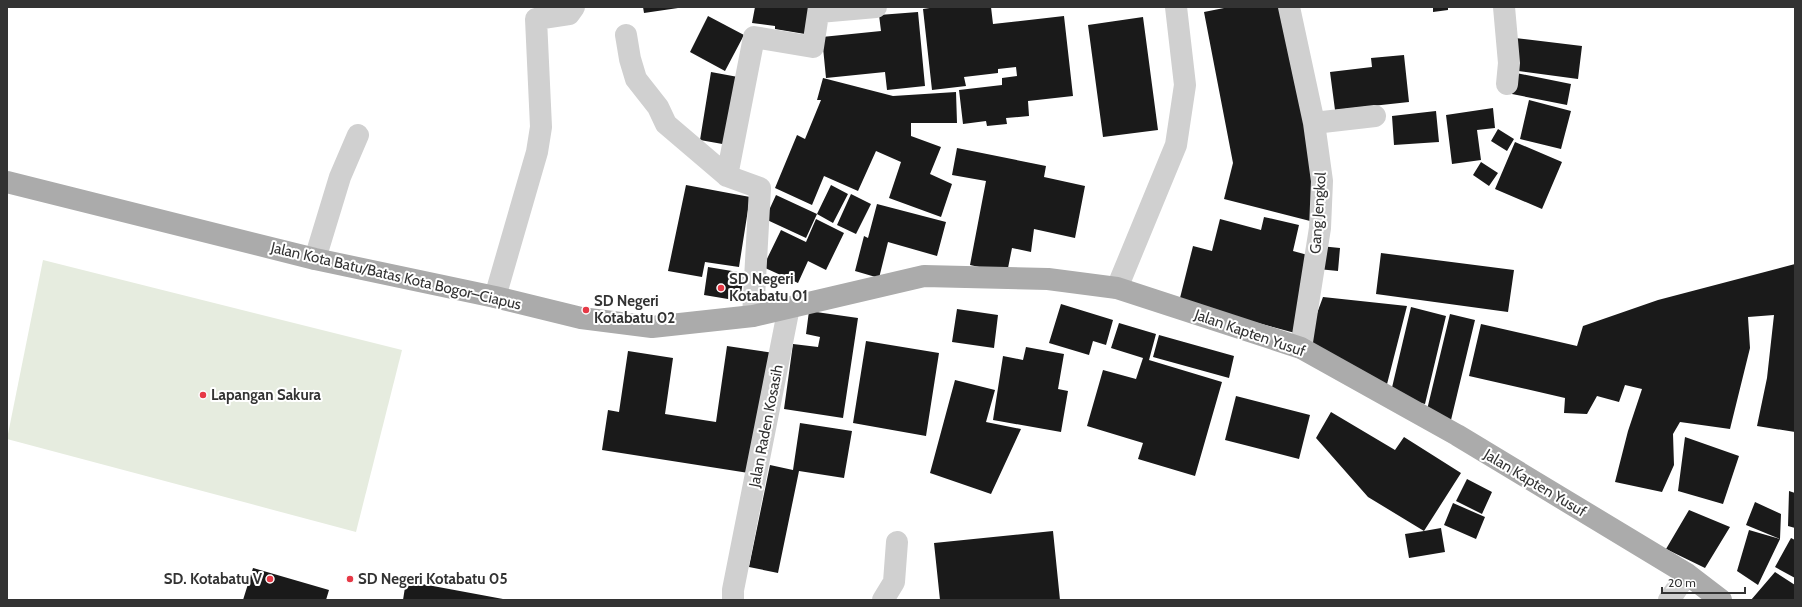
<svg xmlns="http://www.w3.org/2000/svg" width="1802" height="607" font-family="Cabin,sans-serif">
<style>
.green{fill:#e6ecdf}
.building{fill:#1a1a1a}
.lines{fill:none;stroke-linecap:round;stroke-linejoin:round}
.minor{stroke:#d0d0d0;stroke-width:22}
.major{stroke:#ababab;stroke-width:22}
.poi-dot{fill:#e63946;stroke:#fff;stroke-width:1.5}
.labels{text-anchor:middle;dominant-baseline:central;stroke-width:4;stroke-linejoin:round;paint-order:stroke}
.street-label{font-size:15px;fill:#333;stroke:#fff}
.poi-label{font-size:15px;font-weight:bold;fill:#333;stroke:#fff;text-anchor:start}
</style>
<rect width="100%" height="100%" fill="#fff"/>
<path class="green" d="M43,260L402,350L356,532L7,439Z"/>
<path class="building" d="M643,7H678V8L644,13Z
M755,7H815L811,35L775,29V26L752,23Z
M936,7H991L993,24L1064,16L1073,96L1028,101L1029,116L1006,118L1007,124L987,126L986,121L963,124L959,90L1002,85V78L1017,76L1016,67L998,69V73L964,77L966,86L932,90L923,9Z
M1229,7H1283L1315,170L1314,222L1224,199L1233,163L1204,12Z
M1433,7H1448V10L1433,12Z
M918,12L925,86L887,90L885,72L826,78L822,37L881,31L879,15Z
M708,16L744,35L725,71L690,52Z
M1143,17L1158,130L1103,137L1088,25Z
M1515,38L1582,46L1578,79L1511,70Z
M1404,55L1409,102L1335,110L1330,72L1372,67L1371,58Z
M711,72L738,77L728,145L700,140Z
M1516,73L1571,84L1567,105L1512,94Z
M823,78L893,96L956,92L957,123H911V136L941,147L930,174L952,184L941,217L889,198L901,162L876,151L858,191L824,176L812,205L775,188L797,135L805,139L821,100H817Z
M1529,100L1571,111L1561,149L1520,139Z
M1493,108L1495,128L1477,130L1481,160L1452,164L1446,115Z
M1436,111L1439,142L1394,145L1392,116Z
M1498,129L1514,139L1507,151L1491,141Z
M1515,142L1562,162L1542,209L1495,189Z
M957,148L1046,166L1044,177L1085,186L1075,238L1034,229L1031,252L1012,248L1007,273L970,265L986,181L952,175Z
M1481,162L1498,173L1489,186L1473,175Z
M686,185L750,197L739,267L705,262L702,277L668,271Z
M831,185L848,194L833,223L817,214Z
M851,194L871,204L856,234L837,225Z
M776,195L817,214L806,238L765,219Z
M877,204L946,222L937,256L888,242L879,278L855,271L864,236L868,238Z
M1264,217L1299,225L1293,251L1315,257L1295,333L1179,302L1193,246L1212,251L1220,219L1261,230Z
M816,219L844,233L826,270L808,261L798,283L763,267L781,230L806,242Z
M1320,246L1340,248L1338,271L1318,269Z
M1381,253L1514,270L1508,312L1376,294Z
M1795,264V432L1757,426L1767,378L1774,315L1748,317L1750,348L1730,429L1680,422L1673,434L1674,465L1662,492L1615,482L1628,431L1642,389L1625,385L1619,402L1597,396L1587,414L1564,413L1565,398L1469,376L1481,324L1577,346L1583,326L1658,300Z
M708,267L744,273L740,301L704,295Z
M1323,297L1407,306L1385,392L1306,343Z
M1061,304L1113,320L1106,345L1093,341L1089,355L1049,343Z
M1411,307L1446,316L1425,404L1390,396Z
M957,309L998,315L994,348L952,342Z
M809,311L858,318L843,418L784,409L793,344L818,347L820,337L806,334Z
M1450,314L1475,320L1451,420L1426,414Z
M1119,323L1156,334L1149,360L1222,382L1195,476L1138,459L1143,443L1087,426L1103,370L1136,379L1143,358L1111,348Z
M1159,335L1234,356L1229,378L1153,357Z
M866,341L939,353L926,436L853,423Z
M727,346L774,353L755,474L602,450L608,410L619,412L628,351L673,358L665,414L716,422Z
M1026,347L1064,354L1058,389L1068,391L1061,432L993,420L1003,356L1023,360Z
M955,380L995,390L986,422L1021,429L991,494L930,473Z
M1236,396L1310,415L1299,459L1225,440Z
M1331,412L1395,450L1404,437L1461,473L1424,531L1441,528L1445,552L1409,558L1405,534L1424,531L1368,497L1316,438Z
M800,423L852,431L844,478L799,471L778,573L749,567L770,465L793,470Z
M1685,437L1739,456L1723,504L1678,491Z
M1467,479L1492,492L1482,514L1456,501Z
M1789,491L1795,493V528L1788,526Z
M1755,502L1781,514L1780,539L1746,525Z
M1453,503L1485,517L1476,539L1444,525Z
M1689,510L1730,527L1705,568L1666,549Z
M1749,530L1780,539L1758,585L1737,571Z
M1053,531L1060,600H940L934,543Z
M1791,538L1795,540V578L1775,567Z
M253,568L329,590L326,600H243Z
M1775,572L1795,585V600H1751Z
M406,581L503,599V600H403Z"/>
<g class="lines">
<path class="minor" d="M1289,7L1314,123L1322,181L1320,228L1301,348
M1504,7L1509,63L1507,84
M819,12L876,7
M626,35L630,59L636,79L658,107L666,124L727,176L760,188L753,316
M1314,123L1375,116
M727,176L754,37L813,47L819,7
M315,259L340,177L358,135
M1117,288L1176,145L1185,85L1176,7
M495,297L537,152L541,127L536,19L569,14L574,7
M733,600V590L789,307
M883,600L894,582L897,542
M1669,600L1687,574"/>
<path class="major" d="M7,182L315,259L495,297L581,318L652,327L753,316L924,276L1048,279L1117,288L1301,348L1457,435L1687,574L1721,600"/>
</g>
<g class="poi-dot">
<circle cx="721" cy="288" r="4"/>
<circle cx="586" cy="310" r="4"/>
<circle cx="203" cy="395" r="4"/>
<circle cx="270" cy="579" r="4"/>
<circle cx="350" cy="579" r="4"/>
</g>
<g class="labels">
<g class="street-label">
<text transform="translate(1318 213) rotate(-86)">Gang Jengkol</text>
<text transform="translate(396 276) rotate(13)">Jalan Kota Batu/Batas Kota Bogor–Ciapus</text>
<text transform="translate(1250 333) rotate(19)">Jalan Kapten Yusuf</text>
<text transform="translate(766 426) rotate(-79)">Jalan Raden Kosasih</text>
<text transform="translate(1535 483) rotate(31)">Jalan Kapten Yusuf</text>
</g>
<g class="poi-label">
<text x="729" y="279">SD Negeri<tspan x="729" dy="17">Kotabatu 01</tspan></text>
<text x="594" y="301">SD Negeri<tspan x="594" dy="17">Kotabatu 02</tspan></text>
<text x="211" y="395">Lapangan Sakura</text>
<text x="262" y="579" text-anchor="end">SD. Kotabatu V</text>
<text x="358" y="579">SD Negeri Kotabatu 05</text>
</g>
</g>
<rect width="1802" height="607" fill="none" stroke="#333333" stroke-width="16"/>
<path d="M1662 587v6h83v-6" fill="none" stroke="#333333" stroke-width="2"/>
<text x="1668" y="587" font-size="12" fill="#333333" stroke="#ffffff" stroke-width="3" paint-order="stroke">20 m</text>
</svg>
